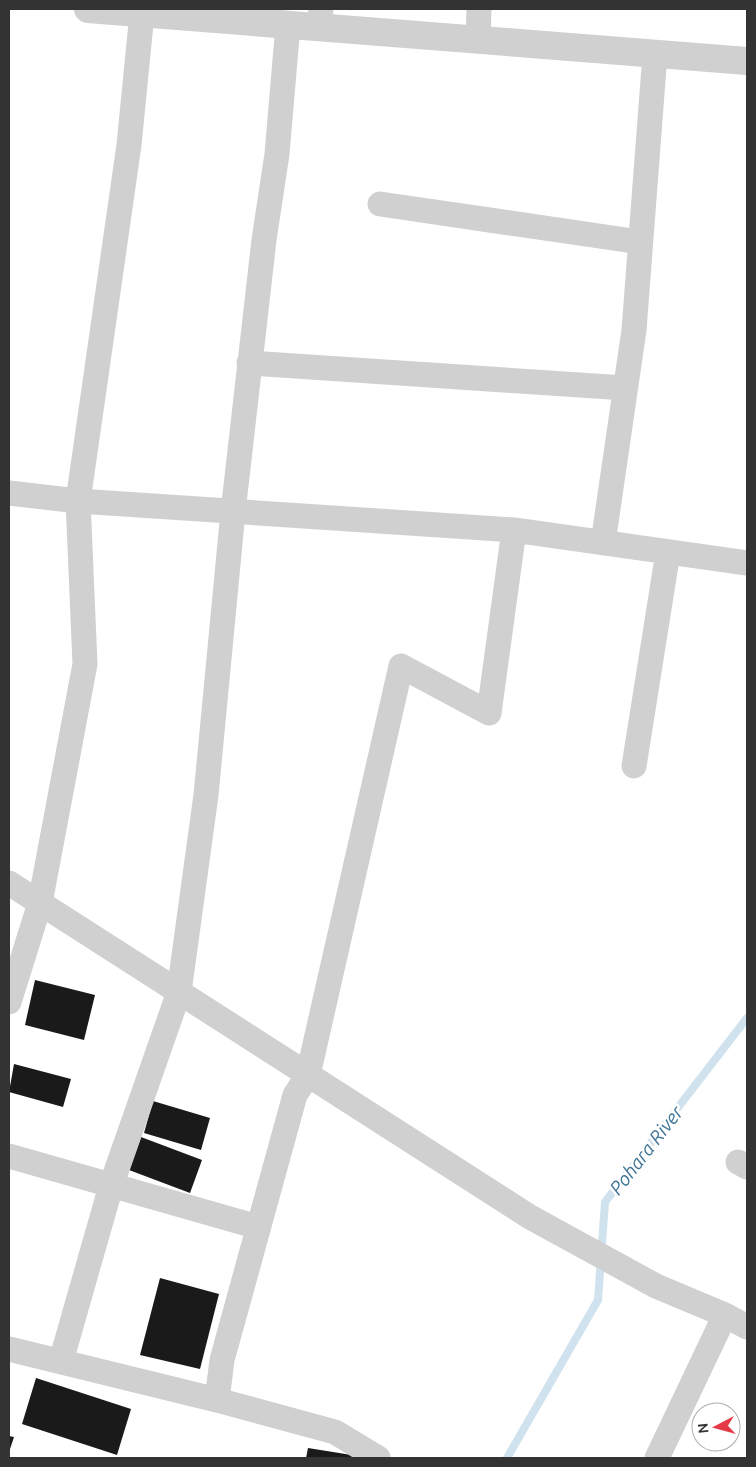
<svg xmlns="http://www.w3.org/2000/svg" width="756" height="1467" font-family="Ubuntu,sans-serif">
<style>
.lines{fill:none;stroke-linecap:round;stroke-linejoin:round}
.stream{stroke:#cfe2ee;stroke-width:8}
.building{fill:#1a1a1a}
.minor{stroke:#d0d0d0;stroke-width:25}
.tertiary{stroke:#d0d0d0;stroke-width:28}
.labels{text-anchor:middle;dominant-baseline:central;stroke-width:5;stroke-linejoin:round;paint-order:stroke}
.water-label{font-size:19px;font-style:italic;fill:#3f7597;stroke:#fff}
</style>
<rect width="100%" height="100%" fill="#fff"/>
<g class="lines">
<path class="stream" d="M507,1458L598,1300L605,1202L747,1018"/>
</g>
<path class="building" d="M35,980L95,995L84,1040L25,1025Z
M14,1064L71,1079L63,1107L9,1092Z
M153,1101L210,1118L201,1150L144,1133Z
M141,1137L202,1160L190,1193L129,1170Z
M160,1278L219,1294L200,1369L140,1355Z
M36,1378L131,1409L117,1455L22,1424Z
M9,1436L14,1437L9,1452Z
M308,1448L364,1457V1458H306Z"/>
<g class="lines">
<path class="minor" d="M319,27L321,9
M478,40L479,9
M380,204L640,242
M249,363L625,388
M9,493L78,501L514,530L747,563
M603,543L634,330L655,54
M634,766L668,552
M9,883L530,1217L656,1286L725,1315L747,1327
M9,1002L40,903L85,664L78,501L129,145L142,13
M9,1156L258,1227
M738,1162L747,1167
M9,1349L217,1400L335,1432L378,1458
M61,1361L111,1186L179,992L206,795L233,512L264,240L277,154L288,25
M217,1400L222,1360L295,1095L308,1075L401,666L489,713L514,530
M657,1458L725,1315"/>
<path class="tertiary" d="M88,9L747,61"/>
</g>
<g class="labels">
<g class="water-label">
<text transform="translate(646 1150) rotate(-52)">Pohara River</text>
</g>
</g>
<rect width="756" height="1467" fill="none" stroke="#333333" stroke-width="20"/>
<g transform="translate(716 1427) rotate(264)"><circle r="24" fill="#ffffff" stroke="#adadad"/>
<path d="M0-4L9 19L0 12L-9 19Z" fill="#e63946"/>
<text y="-8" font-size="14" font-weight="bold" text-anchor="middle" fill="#333333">N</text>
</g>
</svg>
